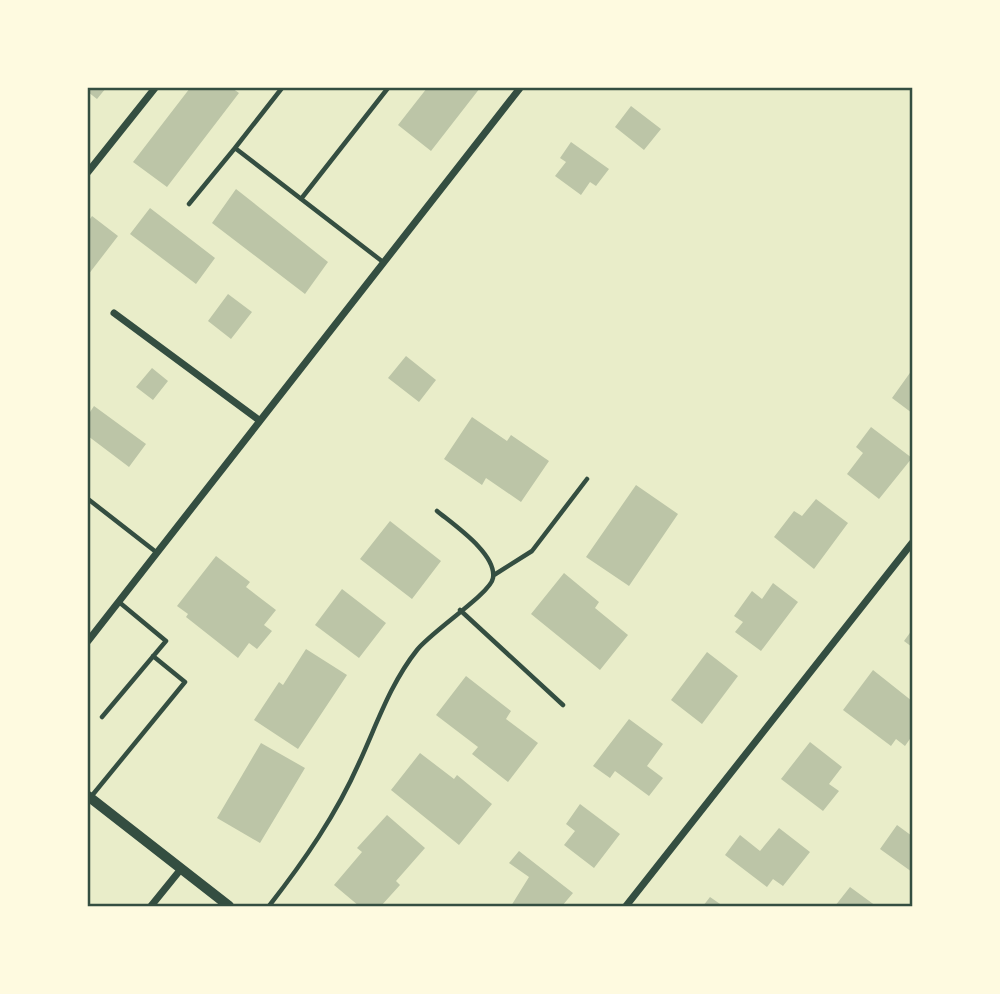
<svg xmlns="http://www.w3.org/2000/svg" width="1000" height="994" font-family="Signika,sans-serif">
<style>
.building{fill:#bcc5a7}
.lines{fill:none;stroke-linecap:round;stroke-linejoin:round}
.service{stroke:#344e41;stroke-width:4.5}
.minor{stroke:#344e41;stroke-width:7}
.tertiary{stroke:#344e41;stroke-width:10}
.neatline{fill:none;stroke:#344e41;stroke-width:2.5}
</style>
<rect width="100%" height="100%" fill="#e9edc9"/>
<path class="building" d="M88,88H106L97,99L88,92Z
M190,88H232L239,93L167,187L133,162Z
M427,88H480L431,151L398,125Z
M631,106L661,129L644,150L615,127Z
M571,142L609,169L596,186L590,182L581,195L555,176L566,162L560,158Z
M236,189L328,262L305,294L212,223Z
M150,208L215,258L196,284L130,234Z
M92,216L118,236L88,275V222Z
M228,294L252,312L231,339L208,321Z
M406,356L436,380L419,402L388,378Z
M152,368L168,381L153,400L136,387Z
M912,370V413L892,398Z
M94,406L146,444L129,467L88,436V415Z
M472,417L507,441L511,435L549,461L521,502L486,478L482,485L444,459Z
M871,427L912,458L879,499L847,474L863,453L856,447Z
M636,485L678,514L629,586L586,557Z
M816,499L848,523L814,569L774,537L794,511L802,516Z
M390,521L441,561L412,599L360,559Z
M216,556L250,582L246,587L276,610L264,625L272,631L257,649L249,643L238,658L186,617L188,614L177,606Z
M564,573L599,602L595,608L628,635L600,670L531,614Z
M773,583L798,602L761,651L735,632L743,622L734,616L752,591L762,599Z
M342,589L386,623L359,658L315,625Z
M912,630V647L904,641Z
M306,649L347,675L298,749L254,720L279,682L283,685Z
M707,652L738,676L702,724L671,700Z
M873,670L912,701V736L905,746L896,739L891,746L843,710Z
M466,676L511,711L506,719L538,743L508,782L472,754L478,747L436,715Z
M629,719L663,744L647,766L663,778L649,796L615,771L610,778L593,766Z
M810,742L842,767L829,784L839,791L823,811L781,779Z
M261,743L305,768L260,843L217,818Z
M420,753L454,779L457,775L492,804L459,845L391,790Z
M580,804L620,834L594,868L564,845L575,831L566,824Z
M387,815L425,848L396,881L400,885L381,906H359L334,885L362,852L357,848Z
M897,825L912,836V872L880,849Z
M779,828L810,852L783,886L773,879L767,887L725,855L740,835L760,851Z
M519,851L573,893L562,906H511L529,877L509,863Z
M850,887L876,906H835Z
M710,897L723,906H703Z"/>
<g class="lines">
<path class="service" d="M282,88L235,148L383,262
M301,199L388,88
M189,204L235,148
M88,499L156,552
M494,575L532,551L587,479
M460,610L563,705
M102,717L166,641L119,602
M90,798L185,682L153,656
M269,906C304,861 336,815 359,763C377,724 390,684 417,650C432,631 491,593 493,578C497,554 454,525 437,511"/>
<path class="minor" d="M88,172L155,88
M114,313L259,420
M88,641L520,88
M151,906L181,869
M626,906L912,543"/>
<path class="tertiary" d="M88,796L229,906"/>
</g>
<rect width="1000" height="994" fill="none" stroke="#fefae0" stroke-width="178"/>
<rect x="89" y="89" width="822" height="816" class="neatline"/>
</svg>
